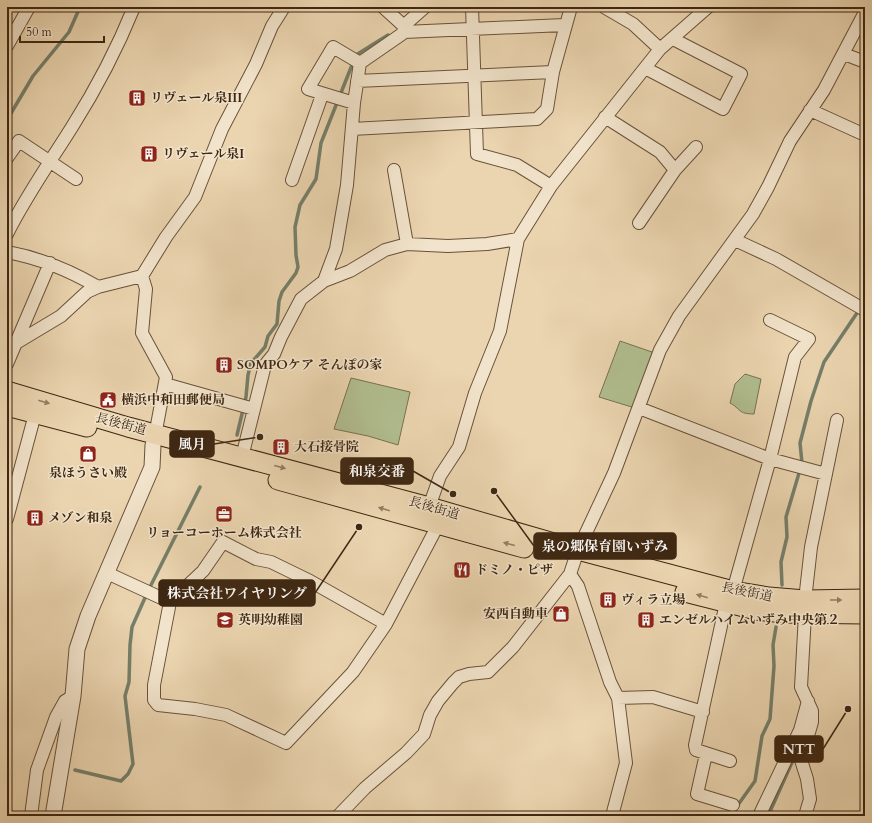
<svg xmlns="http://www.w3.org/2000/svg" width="872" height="823" font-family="Cardo,'Noto Serif JP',serif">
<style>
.green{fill:#b1be90;stroke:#787251}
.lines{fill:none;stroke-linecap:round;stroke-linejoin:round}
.stream{stroke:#757f6a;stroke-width:3.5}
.minor-casing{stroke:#69523a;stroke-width:14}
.tertiary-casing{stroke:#69523a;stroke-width:17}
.primary-casing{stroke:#3e2712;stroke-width:21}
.minor{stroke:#f2e4cc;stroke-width:12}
.tertiary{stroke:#f2e4cc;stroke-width:15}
.primary{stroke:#ebd5b0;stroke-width:19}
.oneway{fill:#947e61}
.labels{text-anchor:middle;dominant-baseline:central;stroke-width:3;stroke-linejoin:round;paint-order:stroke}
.poi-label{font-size:13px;font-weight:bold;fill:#3e2712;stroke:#f2e4cc;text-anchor:start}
.street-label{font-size:13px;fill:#3e2712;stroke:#f2e4cc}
.leader{fill:none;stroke:#3e2712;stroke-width:1.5}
.callout-dot{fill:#3e2712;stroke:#f2e4cc;stroke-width:1.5}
.callout{fill:#3e2712;stroke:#3e2712;stroke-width:1.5}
.callout-label{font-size:14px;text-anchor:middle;font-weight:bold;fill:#fff}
</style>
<rect width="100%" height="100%" fill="#ebd5b0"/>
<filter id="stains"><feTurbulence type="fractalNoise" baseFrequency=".005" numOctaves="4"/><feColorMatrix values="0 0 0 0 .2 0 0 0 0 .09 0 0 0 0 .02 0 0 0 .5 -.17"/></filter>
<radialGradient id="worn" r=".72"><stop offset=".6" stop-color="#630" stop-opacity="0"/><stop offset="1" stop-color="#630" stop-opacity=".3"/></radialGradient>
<path class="green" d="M620,341L652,352L655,358L635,408L599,397Z
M745,374L761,379L754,414C738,414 741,409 730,403L735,384Z
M351,378L410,392L398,445L368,436L334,429Z"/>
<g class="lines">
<path class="stream" d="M7,120L33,76L69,32L80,7
M237,435L246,397L248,375L251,363L265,347L268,336L277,324L279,301L282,292L296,273L298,267L296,255L295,227L300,205L316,179L321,143L356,55L388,35
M782,585L781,562L787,537L786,517L802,463L800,443L811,401L824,362L857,313
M75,770L121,781L128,774L133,764L125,696L129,682L130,645L132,627L148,591L200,487
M731,814L738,816
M730,816L755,781L762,736L770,719L774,666L773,645L776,627
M768,816L798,749"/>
<g class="minor-casing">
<path id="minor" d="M383,7L405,27
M472,7L477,154L517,165L551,186
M604,7L633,24L660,49
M404,32L564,25
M7,46L29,7
M844,54L865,62
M645,68L723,109L741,74L673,39
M357,81L553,72
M354,103L308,89L333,47L360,63
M810,110L865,135
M605,117L660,152L675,170L639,223
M352,129L537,119L547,109L553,72L571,7
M7,158L19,141L76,179
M394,170L407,244
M675,170L696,147
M292,180L322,95
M7,234C26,196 50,162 72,127C96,89 117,49 134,7
M735,240L776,259L863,309
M7,252C40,258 69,270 98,287L142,276L166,237L195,197L222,129L256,64L272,26L284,7
M142,276L146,289L142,333L166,377L154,441
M324,281L336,249L347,185L354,103L360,63L402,34L408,22L425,7
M16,343L61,316L87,292L98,287
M7,364L50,263
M165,384L254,409
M639,408L770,459L826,474
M242,457L265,365L274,354L281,337L301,299L324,281L350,271L385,250L407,244L448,246L487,244L518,239
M429,507L440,476L459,447L475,393L500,331L518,239L551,186L660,49L708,7
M7,519L35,414
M107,573L170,602L154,685V700L158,705L195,709L226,715L286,743L353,672L386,624L438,525
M733,591L770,459L795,357L809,339L770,320
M805,600L811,547L837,420
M170,602L203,571L223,542L256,559L271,562L310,581L386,624
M726,603L695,745L696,750L730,761
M618,698L653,697L703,712
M706,754L697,794L733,805
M31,816L37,770L56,717L65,701L73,696
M338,816L365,788L406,753L424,734L430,715L438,701L453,683L459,677L469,674L488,672L513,647L570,574
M612,816L626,763L618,698L610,682L578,586L570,574L578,550L614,473L660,350L679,316L753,214L768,187L790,141L824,90L865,12
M759,816L800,730L808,701
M805,816L810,799L807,779L801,760L812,722V711L801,687L805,614"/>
</g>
<g class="tertiary-casing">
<path id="tertiary" d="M53,816L73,696L77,649L88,616L152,467L153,445"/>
</g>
<g class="primary-casing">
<path id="primary" d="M7,391L128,427L429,507L578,550L733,591L769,597L805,600L865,599
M7,406L87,427
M278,480L524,548
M685,592L756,610L784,613L865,614"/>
</g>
<use href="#minor" class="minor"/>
<use href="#tertiary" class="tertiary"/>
<use href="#primary" class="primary"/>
</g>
<defs><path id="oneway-solid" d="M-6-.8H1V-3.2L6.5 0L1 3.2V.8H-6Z"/></defs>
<g class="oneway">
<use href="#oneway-solid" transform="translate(44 402) rotate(16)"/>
<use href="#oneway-solid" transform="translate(280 467) rotate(15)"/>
<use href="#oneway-solid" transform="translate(384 509) rotate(-164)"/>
<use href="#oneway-solid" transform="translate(509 544) rotate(-165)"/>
<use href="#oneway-solid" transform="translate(702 596) rotate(-164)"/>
<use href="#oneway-solid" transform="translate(836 600)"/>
</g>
<defs>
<g id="building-square" transform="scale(0.9)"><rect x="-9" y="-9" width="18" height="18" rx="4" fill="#8f2418" stroke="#f2e4cc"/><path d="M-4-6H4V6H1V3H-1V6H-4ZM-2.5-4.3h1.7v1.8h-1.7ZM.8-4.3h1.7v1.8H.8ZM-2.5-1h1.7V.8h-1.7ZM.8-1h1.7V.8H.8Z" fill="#fff"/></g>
<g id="civic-square" transform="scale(0.9)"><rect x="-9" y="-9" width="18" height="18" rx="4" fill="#8f2418" stroke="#f2e4cc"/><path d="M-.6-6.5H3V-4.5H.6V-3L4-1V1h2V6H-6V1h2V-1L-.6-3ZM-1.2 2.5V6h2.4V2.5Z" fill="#fff"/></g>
<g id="shop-square" transform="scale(0.9)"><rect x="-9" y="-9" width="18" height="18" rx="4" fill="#8f2418" stroke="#f2e4cc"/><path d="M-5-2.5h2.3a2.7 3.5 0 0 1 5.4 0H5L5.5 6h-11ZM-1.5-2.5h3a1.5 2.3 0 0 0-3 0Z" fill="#fff"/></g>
<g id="office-square" transform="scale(0.9)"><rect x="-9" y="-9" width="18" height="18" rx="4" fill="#8f2418" stroke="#f2e4cc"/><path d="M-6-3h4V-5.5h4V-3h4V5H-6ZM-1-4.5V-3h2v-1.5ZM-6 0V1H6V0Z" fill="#fff"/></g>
<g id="restaurant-square" transform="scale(0.9)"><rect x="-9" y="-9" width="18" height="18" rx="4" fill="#8f2418" stroke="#f2e4cc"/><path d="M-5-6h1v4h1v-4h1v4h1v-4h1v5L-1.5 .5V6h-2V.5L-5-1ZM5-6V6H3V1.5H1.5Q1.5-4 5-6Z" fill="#fff"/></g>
<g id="school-square" transform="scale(0.9)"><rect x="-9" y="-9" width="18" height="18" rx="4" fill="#8f2418" stroke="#f2e4cc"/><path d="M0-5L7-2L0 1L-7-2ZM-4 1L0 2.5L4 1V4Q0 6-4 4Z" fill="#fff"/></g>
</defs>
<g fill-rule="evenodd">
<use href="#building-square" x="137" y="98"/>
<use href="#building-square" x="149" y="154"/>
<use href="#building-square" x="224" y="365"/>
<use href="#civic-square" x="108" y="400"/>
<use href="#building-square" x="281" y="447"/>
<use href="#shop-square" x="88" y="454"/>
<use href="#office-square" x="224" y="514"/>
<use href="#building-square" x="35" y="518"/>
<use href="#restaurant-square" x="462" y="570"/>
<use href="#building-square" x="608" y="600"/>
<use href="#shop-square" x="561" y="614"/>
<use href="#school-square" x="225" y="620"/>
<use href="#building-square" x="646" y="620"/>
</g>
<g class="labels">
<g class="poi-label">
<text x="150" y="98">リヴェール泉III</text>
<text x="162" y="154">リヴェール泉I</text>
<text x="237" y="365">SOMPOケア そんぽの家</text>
<text x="121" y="400">横浜中和田郵便局</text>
<text x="294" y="447">大石接骨院</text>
<text x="88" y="473" text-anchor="middle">泉ほうさい殿</text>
<text x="48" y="518">メゾン和泉</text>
<text x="224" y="533" text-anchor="middle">リョーコーホーム株式会社</text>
<text x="475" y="570">ドミノ・ピザ</text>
<text x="621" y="600">ヴィラ立場</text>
<text x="548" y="614" text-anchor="end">安西自動車</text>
<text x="238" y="620">英明幼稚園</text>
<text x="659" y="620">エンゼルハイムいずみ中央第２</text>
</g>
<g class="street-label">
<text transform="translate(121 424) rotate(15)">長後街道</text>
<text transform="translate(434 508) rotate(16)">長後街道</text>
<text transform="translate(747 592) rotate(11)">長後街道</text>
</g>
</g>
<path class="leader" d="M260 437L214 444M453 494L413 471M494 491L534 546M359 527L315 593M848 709L823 749"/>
<g class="callout-dot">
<circle cx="260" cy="437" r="4"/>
<circle cx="453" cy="494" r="4"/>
<circle cx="494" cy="491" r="4"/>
<circle cx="359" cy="527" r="4"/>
<circle cx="848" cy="709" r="4"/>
</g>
<g class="callout">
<rect x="170" y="431" width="44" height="26" rx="4"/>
<rect x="341" y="458" width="72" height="26" rx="4"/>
<rect x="534" y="533" width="142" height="26" rx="4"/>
<rect x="159" y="580" width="156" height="26" rx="4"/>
<rect x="775" y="736" width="48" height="26" rx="4"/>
</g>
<g class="callout-label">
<text x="192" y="449">風月</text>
<text x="377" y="476">和泉交番</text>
<text x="605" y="551">泉の郷保育園いずみ</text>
<text x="237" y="598">株式会社ワイヤリング</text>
<text x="799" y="754">NTT</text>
</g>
<rect width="872" height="823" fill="none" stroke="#ebd5b0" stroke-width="24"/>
<rect x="8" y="8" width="856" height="807" fill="none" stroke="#3e2712" stroke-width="2"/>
<rect x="12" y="12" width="848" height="799" fill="none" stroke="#3e2712"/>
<path d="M20 36v6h84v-6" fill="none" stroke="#3e2712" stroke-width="2"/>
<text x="26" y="36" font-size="12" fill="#3e2712" stroke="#f2e4cc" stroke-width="3" paint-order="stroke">50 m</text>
<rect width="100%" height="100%" filter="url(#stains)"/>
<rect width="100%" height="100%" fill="url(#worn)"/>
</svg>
